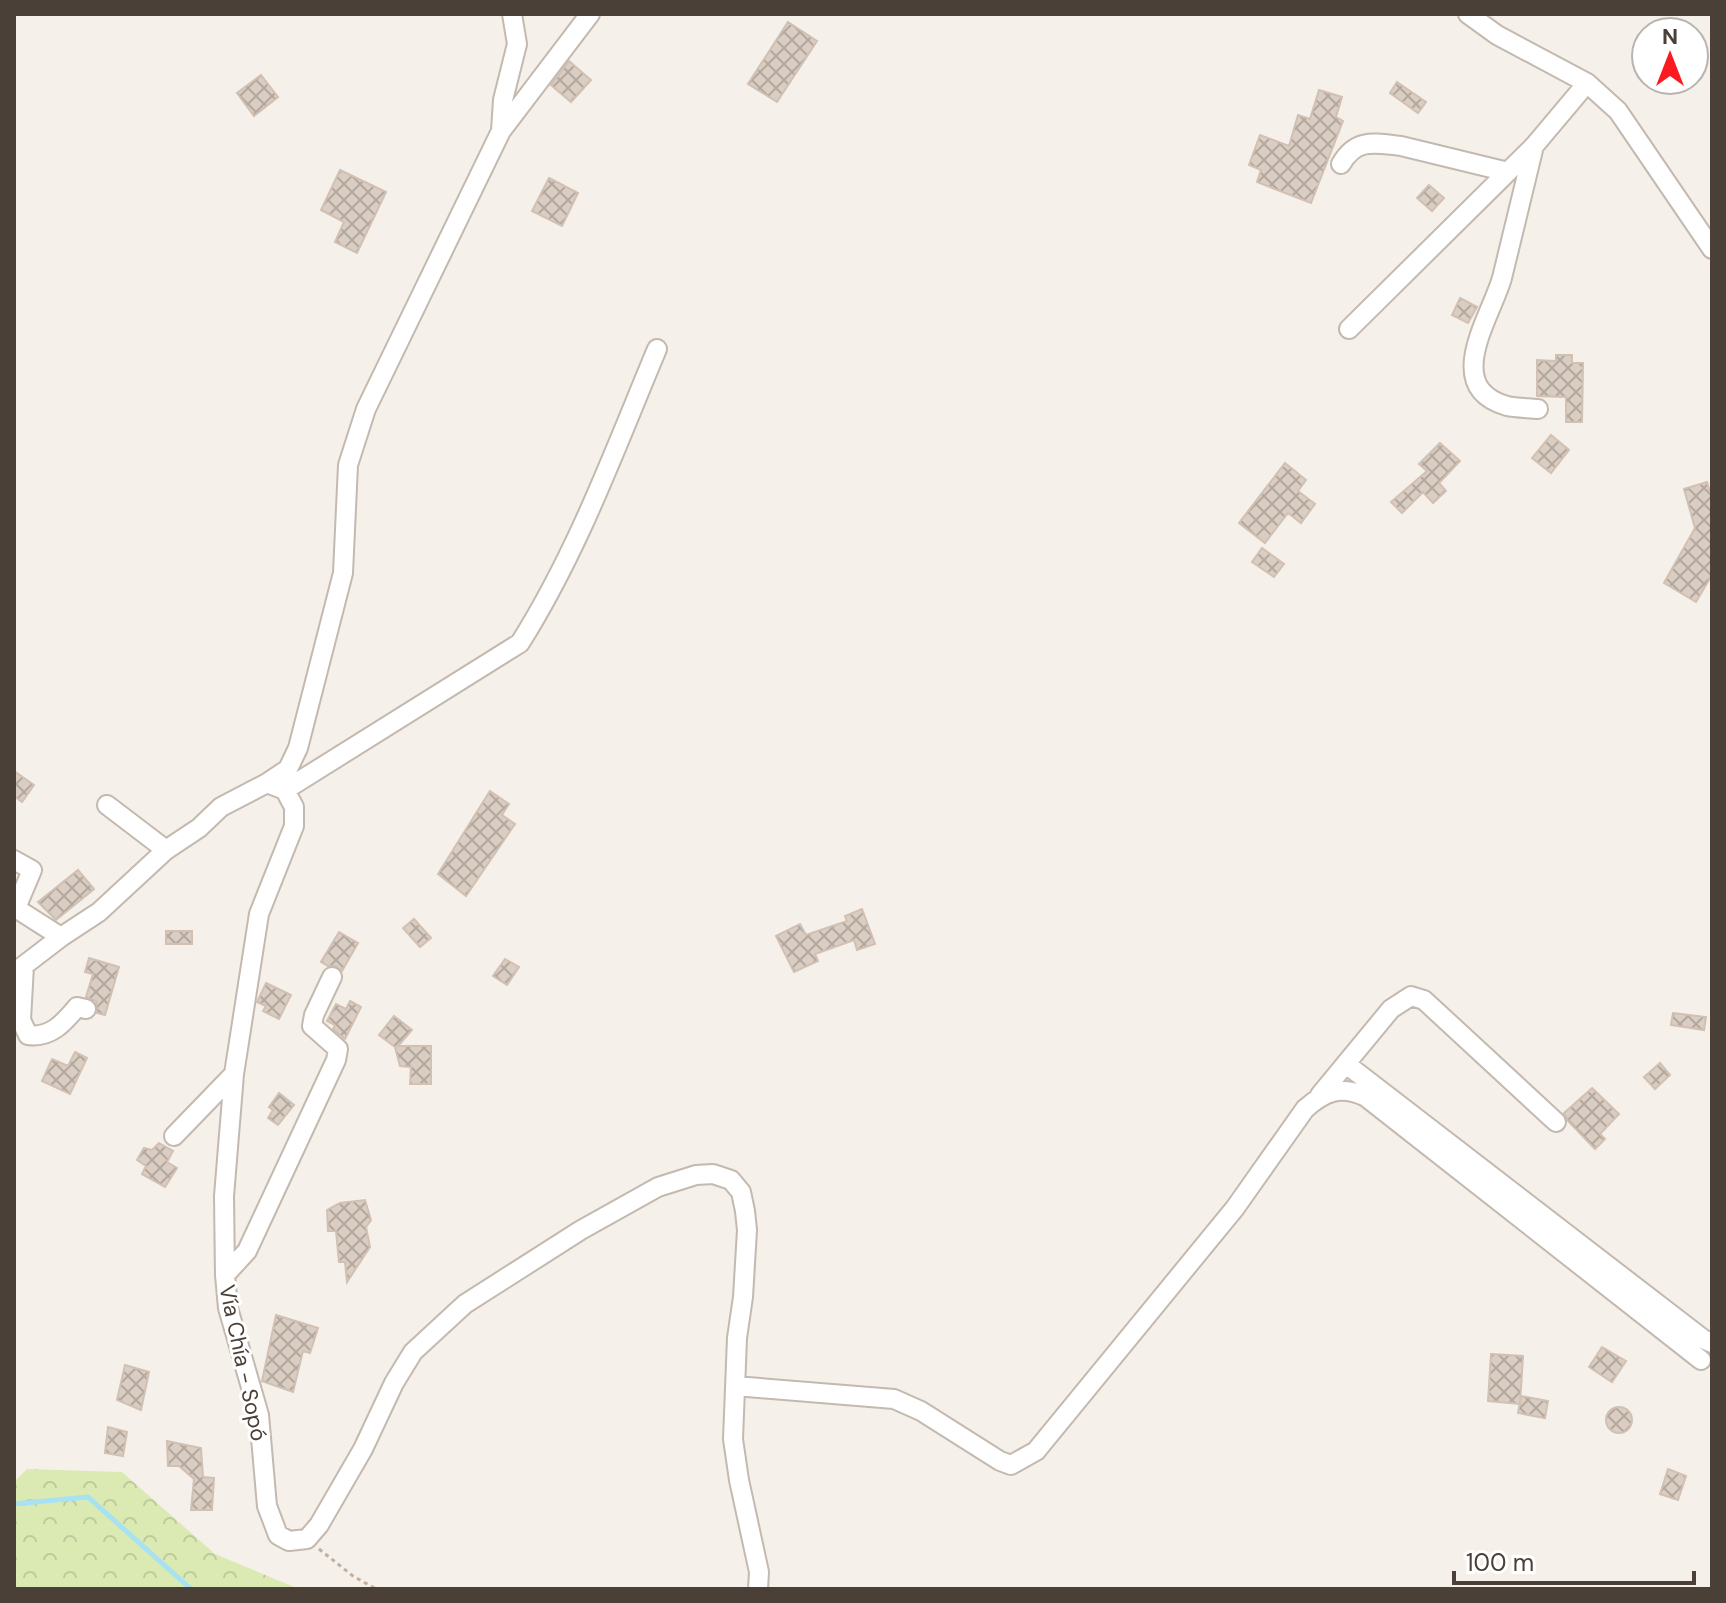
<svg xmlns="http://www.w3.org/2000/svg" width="1726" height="1603" font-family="'DM Sans',sans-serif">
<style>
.forest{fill:url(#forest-crowns)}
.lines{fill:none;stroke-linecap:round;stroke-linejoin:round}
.stream{stroke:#a7e1f2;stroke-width:5}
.building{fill:url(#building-cross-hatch);stroke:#d2c0b2;stroke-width:2}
.minor-casing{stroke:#c4b9af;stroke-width:22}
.path{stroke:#c3af9d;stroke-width:3;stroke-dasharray:4 4;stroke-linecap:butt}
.minor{stroke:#fff;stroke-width:18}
.labels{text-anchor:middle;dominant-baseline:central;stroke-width:6;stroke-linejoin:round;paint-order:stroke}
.street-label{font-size:22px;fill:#4a4038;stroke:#fff}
</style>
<defs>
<pattern id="forest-crowns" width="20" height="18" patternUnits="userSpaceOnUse" patternTransform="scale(2)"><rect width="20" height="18" fill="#dbeab3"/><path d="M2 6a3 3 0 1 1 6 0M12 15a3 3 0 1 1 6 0" fill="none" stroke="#bdca9b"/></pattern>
<pattern id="building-cross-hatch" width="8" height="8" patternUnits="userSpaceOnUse" patternTransform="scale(2)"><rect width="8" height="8" fill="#dacdc2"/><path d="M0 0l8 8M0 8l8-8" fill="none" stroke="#b3a89f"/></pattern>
</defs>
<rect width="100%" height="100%" fill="#f5f0ea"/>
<path class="forest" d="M27,1469L122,1472L215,1554L299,1589H14V1482Z"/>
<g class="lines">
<path class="stream" d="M14,1504L88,1497L191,1589"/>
</g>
<path class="building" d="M788,22L817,41L777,102L748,84Z
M569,61L591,80L571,102L551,85Z
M261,75L278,97L254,116L237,93Z
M1397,82L1426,102L1418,113L1390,93Z
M1319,90L1342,97L1336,117L1343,121L1311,203L1257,182L1261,170L1249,165L1260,135L1289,146L1298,115L1310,119Z
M340,170L386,192L357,253L335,242L344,222L321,210Z
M549,178L578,193L562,226L532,211Z
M1429,185L1444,198L1432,211L1417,198Z
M1460,298L1477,307L1468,323L1452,315Z
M1556,355H1572V363H1583L1582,422H1566V397L1537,396V360L1556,361Z
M1551,435L1569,450L1551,473L1532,458Z
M1440,443L1460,461L1439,483L1446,491L1433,503L1423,492L1402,513L1391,502L1427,471L1419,464Z
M1285,463L1306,480L1298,491L1315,504L1301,523L1288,513L1265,543L1239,523Z
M1707,482L1712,498V575L1696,602L1664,583L1695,528L1684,489Z
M1262,548L1284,564L1274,577L1252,562Z
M14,771L34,785L22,802L14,796Z
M490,791L509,804L502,815L515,824L466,896L438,874Z
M78,870L94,889L56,920L38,902Z
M862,909L875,944L857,950L854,940L815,954L818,961L794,972L776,936L800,924L806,935L847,921L845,916Z
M414,919L431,938L420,947L403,928Z
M166,931H192V944H166Z
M339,932L358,943L342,971L336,966H328L321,962Z
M89,958L119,967L105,1015L97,1013L96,1001L86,997L93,974L85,972Z
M505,959L519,967L507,985L493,976Z
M266,983L291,995L279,1019L263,1011L266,1006L257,1002Z
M350,1001L361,1007L345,1039L333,1029L335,1025L327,1021L336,1004L346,1009Z
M1673,1013L1706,1017L1704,1030L1671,1025Z
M394,1016L412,1030L398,1046H431V1084H410L411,1067L400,1066L395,1047L379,1035Z
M75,1052L87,1058L70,1094L42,1081L52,1059L68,1066Z
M1660,1063L1670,1075L1655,1089L1644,1077Z
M1592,1088L1619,1114L1600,1134L1605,1139L1595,1149L1568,1121L1564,1113Z
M279,1093L294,1105L278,1125L268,1118L273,1110L269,1107Z
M159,1143L173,1151L167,1162L177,1168L165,1187L142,1174L146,1166L137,1160L144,1148L152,1150Z
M365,1200L371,1220L366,1227L370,1247L347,1282L345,1262H339L336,1231H328L327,1210L340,1203Z
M276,1315L318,1328L310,1353L303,1351L293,1392L262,1381Z
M1602,1347L1626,1361L1612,1382L1589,1367Z
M1491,1354L1523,1356L1520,1404L1488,1401Z
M125,1365L149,1372L141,1410L117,1400Z
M1521,1396L1548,1401L1545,1418L1518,1413Z
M1606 1420a13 13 0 1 1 26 0a13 13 0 1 1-26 0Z
M108,1427L127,1432L123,1456L105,1453Z
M167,1441L201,1448L203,1477L214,1478L212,1510H191L194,1479L179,1466H168Z
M1668,1469L1686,1476L1678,1500L1660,1494Z"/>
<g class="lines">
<g class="minor-casing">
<path id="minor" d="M1468,14L1497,35L1587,83L1618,111L1712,249
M501,131L503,100L517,44L512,14
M1534,146L1502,278C1491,317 1441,387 1507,406C1516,408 1528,408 1538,409
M1341,164C1356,138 1374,143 1401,146L1508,172
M1349,329L1534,146L1587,83
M267,783L288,769L298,748L343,573L348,465L366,409L501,131L590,14
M285,790L520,643C578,551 615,449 657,349
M107,805L166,850
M14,860L32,870L16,908
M14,907L61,937
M24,966L21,1020L28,1035C50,1038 63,1024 77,1007L86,1009
M14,973L61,937L99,912L166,850L199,828L221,807L267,783L285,790L294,807V826L259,914L234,1074L224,1196L225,1275L228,1308L259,1415L267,1506L278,1535L289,1541L307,1539L319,1525L363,1449L394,1383L413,1352L465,1304L581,1230L658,1187L696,1175L713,1174L731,1180L741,1192L745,1211L747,1230L743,1297L737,1338L733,1439L739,1480L759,1572L758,1589
M1346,1064L1703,1339L1712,1343
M1320,1095L1391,1009L1411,996L1424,1000L1556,1122
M174,1136L234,1074
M225,1275L247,1251L336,1060L338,1049L312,1026L314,1015L332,977
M735,1386L894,1399L921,1411L1000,1461L1011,1465L1036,1451L1235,1208L1305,1109C1325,1091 1341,1085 1366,1097L1701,1360"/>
</g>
<path class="path" d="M319,1549L353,1576L376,1589"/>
<use href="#minor" class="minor"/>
</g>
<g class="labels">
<g class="street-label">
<text transform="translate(243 1363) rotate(78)">Vía Chía - Sopó</text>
</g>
</g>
<rect width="1726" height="1603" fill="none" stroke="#4a4038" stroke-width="32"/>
<g transform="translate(1670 56)"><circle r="38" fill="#ffffff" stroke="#b7b3af" stroke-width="2"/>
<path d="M0-6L14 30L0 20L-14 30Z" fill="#fc1a21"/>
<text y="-12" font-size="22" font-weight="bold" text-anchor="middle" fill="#4a4038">N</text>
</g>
<path d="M1454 1571v12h240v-12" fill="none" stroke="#4a4038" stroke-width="4"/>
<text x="1466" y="1571" font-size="24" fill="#4a4038" stroke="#ffffff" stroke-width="6" paint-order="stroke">100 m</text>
</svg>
